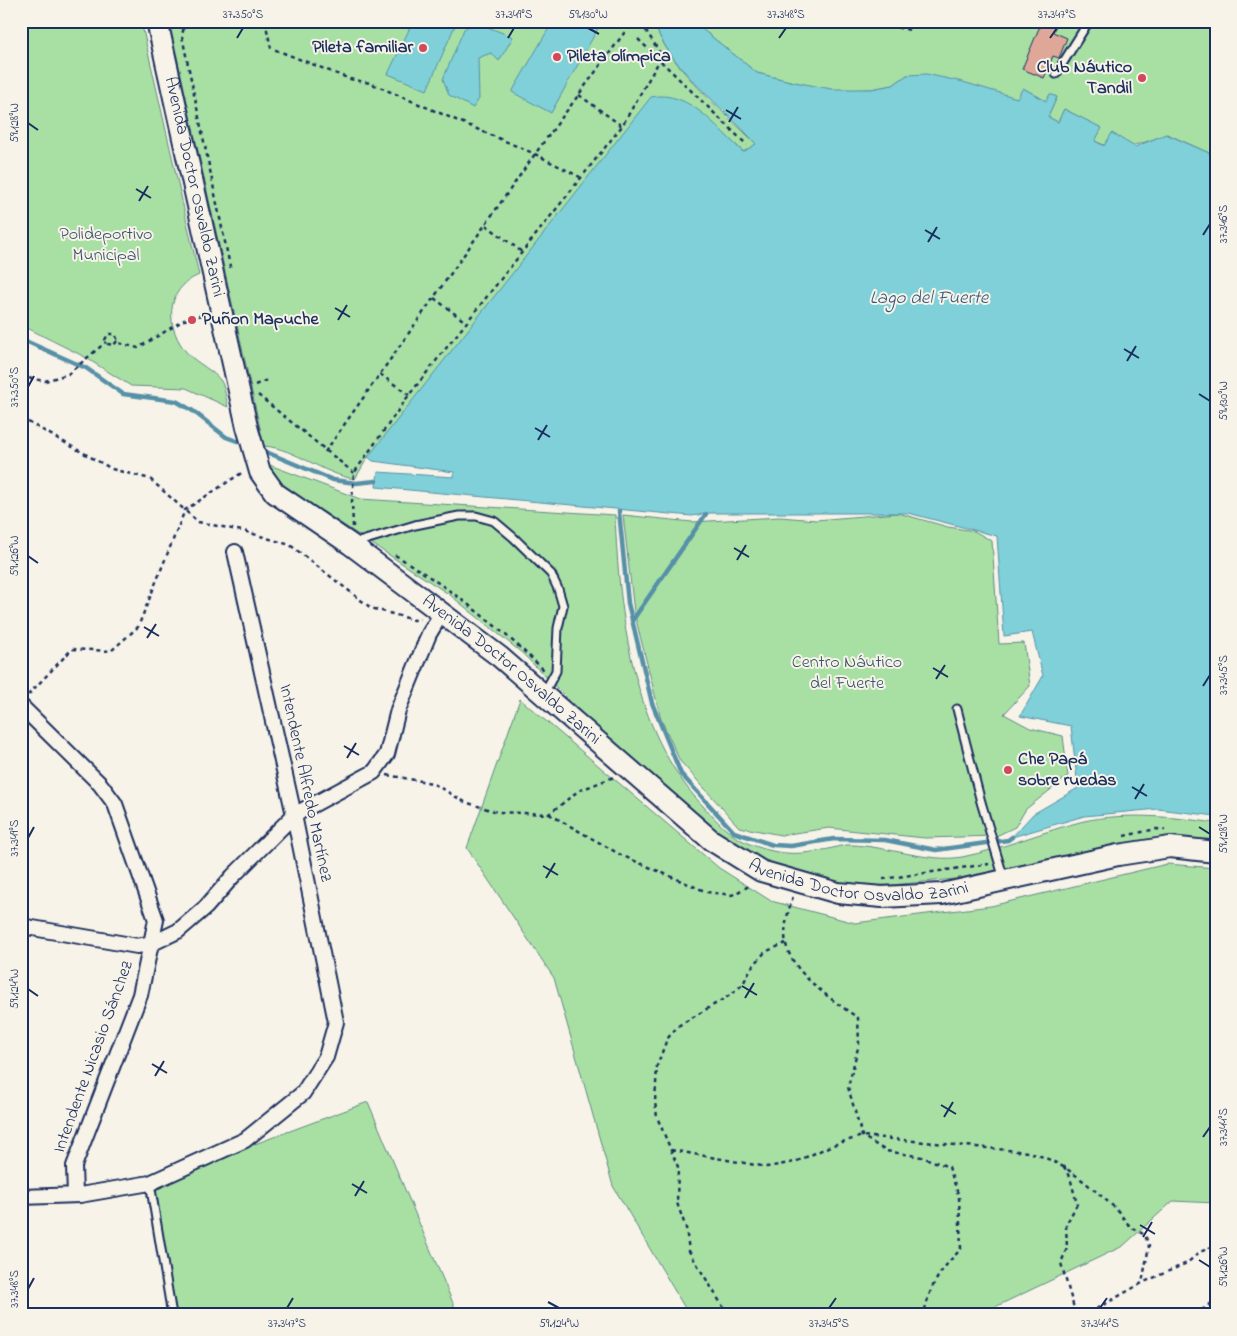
<svg xmlns="http://www.w3.org/2000/svg" width="1237" height="1336" font-family="'Indie Flower',sans-serif">
<style>
.green{fill:#a8e0a4;stroke:#628881}
.water{fill:#7fd0d8;stroke:#5790a7}
.lines{fill:none;stroke-linecap:round;stroke-linejoin:round}
.stream{stroke:#5790a7;stroke-width:4.5}
.building{fill:#dfa798;stroke:#1b2f5e}
.lane-casing{stroke:#1b2f5e;stroke-width:11}
.street-casing{stroke:#1b2f5e;stroke-width:18}
.secondary-casing{stroke:#1b2f5e;stroke-width:24}
.path{stroke:#1b2f5e;stroke-width:2.5;stroke-dasharray:4 4;stroke-linecap:butt}
.lane{stroke:#f7f3e8;stroke-width:7}
.street{stroke:#f7f3e8;stroke-width:14}
.secondary{stroke:#f7f3e8;stroke-width:20}
.ticks{fill:none;stroke:#1b2f5e;stroke-width:2}
.poi-dot{fill:#d1495b;stroke:#f7f3e8;stroke-width:2}
.labels{text-anchor:middle;dominant-baseline:central;stroke-width:4;stroke-linejoin:round;paint-order:stroke}
.poi-label{font-size:18px;font-weight:bold;fill:#1b2f5e;stroke:#f7f3e8;text-anchor:start}
.street-label{font-size:18px;fill:#1b2f5e;stroke:#f7f3e8}
.park-label{font-size:18px;fill:#37526c;stroke:#f7f3e8}
.water-label{font-size:19px;font-style:italic;fill:#34577c;stroke:#f7f3e8}
.neatline{fill:none;stroke:#1b2f5e;stroke-width:2}
.ticks-label{font-size:12px;text-anchor:middle;fill:#1b2f5e}
</style>
<rect width="100%" height="100%" fill="#f7f3e8"/>
<filter id="ink" filterUnits="userSpaceOnUse"><feTurbulence type="fractalNoise" baseFrequency=".02" numOctaves="2"/><feDisplacementMap in="SourceGraphic" scale="10" xChannelSelector="R" yChannelSelector="G"/><feConvolveMatrix kernelMatrix="1 2 1 2 8 2 1 2 1" color-interpolation-filters="sRGB"/></filter>
<g filter="url(#ink)">
<path class="green" d="M21,21H141L199,275C164,289 165,329 188,354C197,363 215,372 221,381C225,387 226,400 228,407L186,388L131,386L83,356L21,325Z
M169,21H653C671,71 720,107 756,144L744,152L697,110L368,457L355,479C322,474 297,449 264,446Z
M692,21H1216V156L1167,134C1143,143 1119,154 1095,141L1101,128L1064,109L1058,122L1048,117L1057,97L1046,101L1023,88L1017,98L907,75L893,85L871,89L832,90L794,82L757,73Z
M267,464L360,499L615,515C619,614 632,731 703,806C726,831 735,841 768,850C787,855 805,854 823,850C832,849 843,844 852,845C886,846 930,863 962,857C1003,849 1043,831 1084,821C1128,812 1172,817 1216,823V839L1170,840L1081,852L955,879L891,885L849,886L763,863L733,848L667,792L637,761L609,740L522,653L450,595L278,482L272,476Z
M898,513L948,527L974,531L992,541L999,644L1024,643L1030,686L1004,714L1030,728L1063,736L1068,776L1026,809L1015,827L996,836L925,838L829,828L781,835L739,827L680,761L661,719L634,612L623,515L692,522L780,517L816,520Z
M520,699L719,868L771,901L855,923L991,906L1167,864L1216,868V1203L1173,1201L1123,1246L978,1315H689L613,1186L554,978L467,848Z
M368,1102L458,1315H174L150,1183Z"/>
<path class="water" d="M413,21H457L427,90L388,74Z
M553,21L601,23L551,113L512,92Z
M653,21H692L757,73L794,82L832,89H871L893,85L907,75L926,74L963,82L1017,98L1023,88L1046,101L1050,94L1057,97L1048,117L1058,122L1064,109L1102,128L1095,141L1104,146L1112,133L1135,147L1166,134L1216,156V816L1158,809L1084,816L1012,837L1033,814L1078,788L1071,726L1020,716L1043,676L1032,632L1004,636L997,536L908,513H710L692,516L376,487L378,472L454,477V472L373,461L368,457L651,97C689,89 718,129 743,152L756,144C722,104 672,73 653,21Z
M475,22L513,37L499,61L491,53L478,58L479,99L473,108L449,95L443,79L464,29Z"/>
<g class="lines">
<path class="stream" d="M21,339L86,368L123,394L176,401L193,411L226,437L245,444
M259,449L333,480L356,483L376,481
M619,511L628,603L652,703L681,774L734,832L773,845L791,846L834,839L885,840L936,850L1008,840L1012,837
M632,621L706,514"/>
</g>
<path class="building" d="M1042,21H1058L1053,32L1067,38L1059,58L1053,56L1044,78L1022,69Z"/>
<g class="lines">
<g class="lane-casing">
<path id="lane" d="M1056,74L1089,21
M355,543L415,525L459,516H476L494,521L513,537L551,574L558,589L563,606L558,628L556,671L544,693
M957,709L981,802L1004,879
M150,1183L172,1315"/>
</g>
<g class="street-casing">
<path id="street" d="M21,706L100,784L115,804L156,920L140,995L74,1166L75,1195
M21,926L137,946L153,943L178,931L206,907L233,876L294,815L374,772L387,754L398,710L429,634L441,614
M21,1197L80,1195L150,1183L245,1140L303,1093L326,1057L336,1022L294,815L235,552"/>
</g>
<g class="secondary-casing">
<g id="secondary">
<path id="s1" d="M157,21L247,427L260,472L275,493L350,544L500,657L711,840L761,871L838,893L882,897L942,894L1118,855L1170,847L1216,852"/>
</g>
</g>
<path class="path" d="M185,21L182,36L231,271
M265,21L271,48L350,79L370,83L535,154L580,177
M866,21L910,30L917,21
M638,39L747,145
M579,95L622,126
M486,225L522,252
M434,298L467,323
M117,341L114,345L108,344L105,340L108,334H115L119,343L138,348L184,320L206,314
M380,374L409,395
M21,377L45,381L68,374L106,342
M255,385L267,380
M258,395L354,473
M21,418L112,469L150,479L198,522L247,532L290,545L371,608L414,620L420,619
M325,452L535,154L633,21
M353,527L352,501L354,473L409,395L622,126L662,56L640,21
M395,555C450,588 500,627 546,672
M28,695L72,649L111,651L138,627L185,510L243,472
M387,775L432,783L465,802L497,812L549,814L578,791L614,777
M549,814L621,855L707,892L732,895L751,885
M1124,836L1156,829L1165,830
M883,879L989,864
M793,897C788,910 783,930 786,944C793,975 834,1001 858,1018L859,1044L848,1087L862,1136L886,1151L922,1157L949,1167L959,1197L961,1249C941,1269 929,1286 924,1315
M671,1150L767,1167L795,1162L833,1145L862,1136L1028,1152C1065,1162 1086,1183 1114,1207C1120,1212 1123,1219 1129,1225C1133,1229 1140,1232 1145,1235L1149,1246L1142,1283
M1064,1166L1071,1181L1077,1204L1066,1225L1067,1248L1061,1263L1076,1315
M728,1315L689,1251L686,1228L677,1203L678,1167L657,1117L655,1102L657,1066L667,1039L678,1026L732,994L743,984L750,970L765,952L786,943
M1082,1315L1089,1313L1142,1283L1187,1263L1200,1252L1216,1245
M1195,1315L1216,1300"/>
<use href="#lane" class="lane"/>
<use href="#street" class="street"/>
<use href="#secondary" class="secondary"/>
</g>
</g>
<path class="ticks" d="M588,28L599,34M237,38L243,28M508,38L514,28M779,38L786,28M1050,38L1057,28M726,110L741,119M729,122L738,107M28,123L38,130M136,189L151,198M139,201L148,186M925,230L940,239M1203,235L1210,224M928,242L937,227M335,308L350,317M338,320L347,305M1124,349L1139,358M1127,361L1136,346M28,387L34,376M1199,394L1210,401M535,428L550,437M538,440L547,425M734,548L749,557M28,556L38,563M737,560L746,545M144,627L159,636M147,638L156,624M933,668L948,677M936,679L945,665M1203,686L1210,675M344,746L359,755M347,758L356,743M1132,787L1147,796M1135,799L1144,784M1199,827L1210,834M28,838L34,827M543,866L558,875M546,878L555,863M742,986L757,995M28,989L38,996M745,998L754,983M152,1064L167,1073M155,1076L164,1061M941,1105L956,1114M944,1117L953,1102M1203,1137L1210,1127M352,1184L367,1193M355,1196L364,1181M1140,1225L1155,1234M1143,1237L1152,1222M1199,1260L1210,1267M28,1289L34,1278M548,1302L559,1308M287,1308L293,1298M829,1308L836,1298M1100,1308L1107,1298"/>
<g class="poi-dot">
<circle cx="423" cy="48" r="5"/>
<circle cx="557" cy="57" r="5"/>
<circle cx="1142" cy="78" r="5"/>
<circle cx="192" cy="320" r="5"/>
<circle cx="1008" cy="770" r="5"/>
</g>
<g class="labels">
<g class="poi-label">
<text x="413" y="48" text-anchor="end">Pileta familiar</text>
<text x="567" y="57">Pileta olímpica</text>
<text x="1132" y="68" text-anchor="end">Club Náutico<tspan x="1132" dy="21">Tandil</tspan></text>
<text x="202" y="320">Puñon Mapuche</text>
<text x="1018" y="760">Che Papá<tspan x="1018" dy="21">sobre ruedas</tspan></text>
</g>
<g class="street-label">
<text stroke="none"><textPath href="#s1" startOffset="170">Avenida Doctor Osvaldo Zarini</textPath></text>
<text stroke="none"><textPath href="#s1" startOffset="784">Avenida Doctor Osvaldo Zarini</textPath></text>
<text transform="translate(305 783) rotate(78)">Intendente Alfredo Martínez</text>
<text stroke="none"><textPath href="#s1" startOffset="1204">Avenida Doctor Osvaldo Zarini</textPath></text>
<text transform="translate(94 1057) rotate(-70)">Intendente Nicasio Sánchez</text>
</g>
<g class="park-label">
<text x="106" y="235">Polideportivo<tspan x="106" dy="21">Municipal</tspan></text>
<text x="847" y="663">Centro Náutico<tspan x="847" dy="21">del Fuerte</tspan></text>
</g>
<g class="water-label">
<text x="929" y="298">Lago del Fuerte</text>
</g>
</g>
<rect width="1237" height="1336" fill="none" stroke="#f7f3e8" stroke-width="55"/>
<rect x="28" y="28" width="1182" height="1280" class="neatline"/>
<g class="ticks-label">
<text x="243" y="18">37.350°S</text>
<text x="514" y="18">37.349°S</text>
<text x="588" y="18">59.130°W</text>
<text x="786" y="18">37.348°S</text>
<text x="1057" y="18">37.347°S</text>
<text transform="translate(14 123) rotate(-90)" y="4">59.128°W</text>
<text transform="translate(1223 224) rotate(-90)" y="4">37.346°S</text>
<text transform="translate(14 387) rotate(-90)" y="4">37.350°S</text>
<text transform="translate(1223 401) rotate(-90)" y="4">59.130°W</text>
<text transform="translate(14 556) rotate(-90)" y="4">59.126°W</text>
<text transform="translate(1223 675) rotate(-90)" y="4">37.345°S</text>
<text transform="translate(1223 834) rotate(-90)" y="4">59.128°W</text>
<text transform="translate(14 838) rotate(-90)" y="4">37.349°S</text>
<text transform="translate(14 989) rotate(-90)" y="4">59.124°W</text>
<text transform="translate(1223 1127) rotate(-90)" y="4">37.344°S</text>
<text transform="translate(1223 1267) rotate(-90)" y="4">59.126°W</text>
<text transform="translate(14 1289) rotate(-90)" y="4">37.348°S</text>
<text x="287" y="1327">37.347°S</text>
<text x="559" y="1327">59.124°W</text>
<text x="829" y="1327">37.345°S</text>
<text x="1100" y="1327">37.344°S</text>
</g>
</svg>
